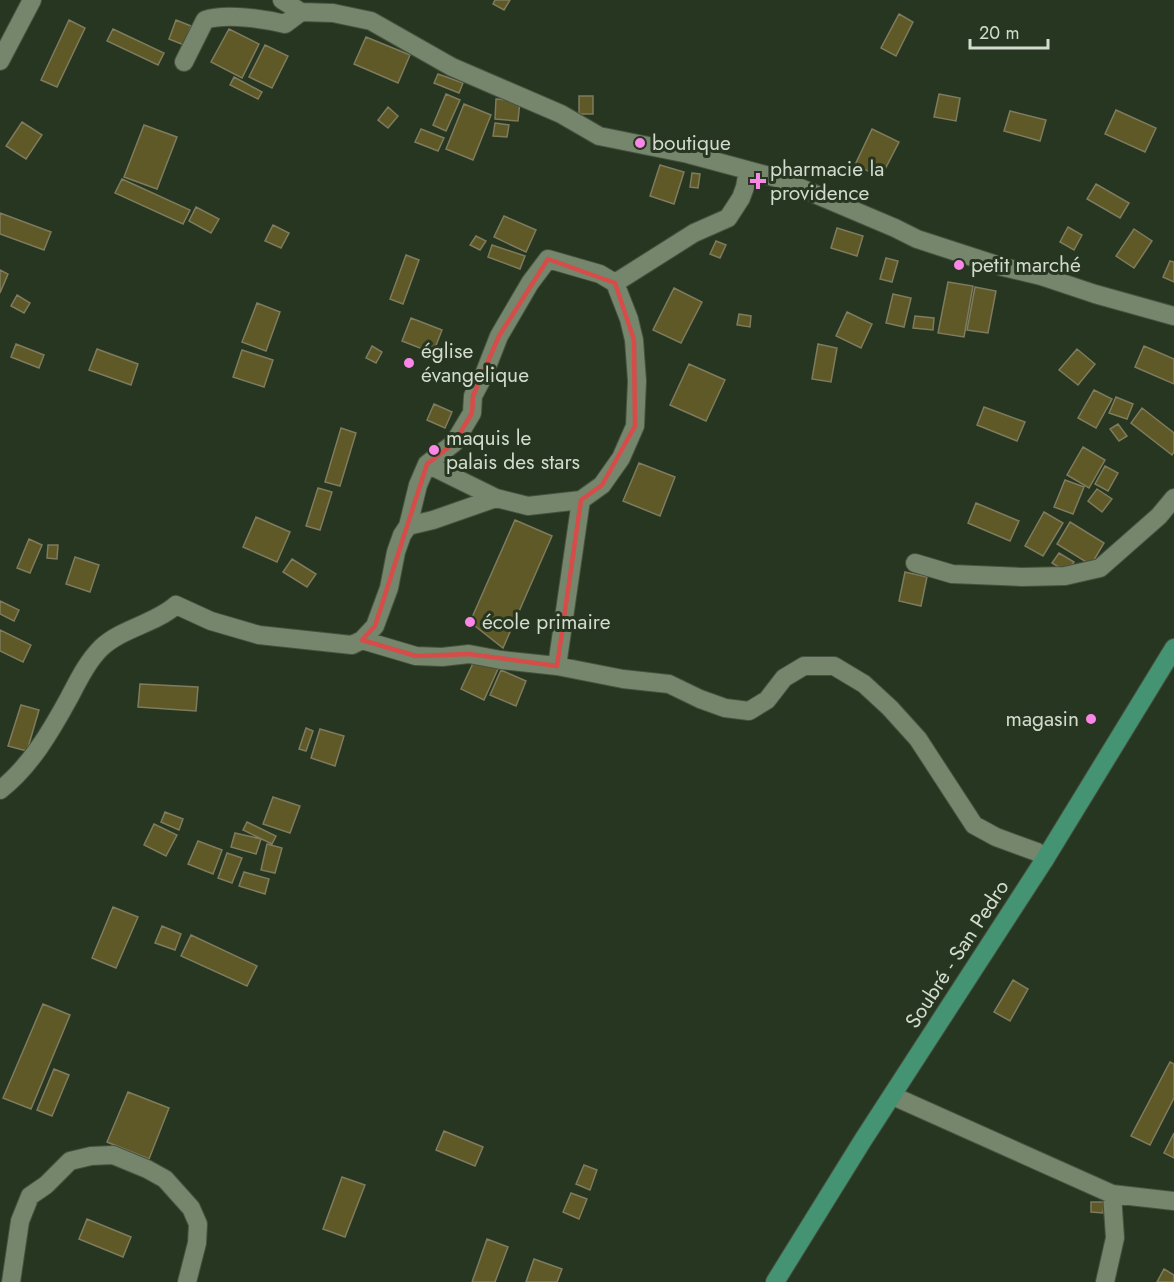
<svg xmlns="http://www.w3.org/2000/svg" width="1174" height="1282" font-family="Jost,sans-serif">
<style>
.building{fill:#5f5928;stroke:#7e7b5e;stroke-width:1.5}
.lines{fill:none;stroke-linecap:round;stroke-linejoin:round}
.minor-casing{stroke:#46523f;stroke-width:20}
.primary-casing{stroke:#46523f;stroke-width:20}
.minor{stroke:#75866d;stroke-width:18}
.primary{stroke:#449474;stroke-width:18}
.marked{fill:none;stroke:#d54c49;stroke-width:4.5;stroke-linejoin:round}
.poi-dot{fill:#fa87e7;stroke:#273620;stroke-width:2}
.labels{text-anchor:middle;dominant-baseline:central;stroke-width:6;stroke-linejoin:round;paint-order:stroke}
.poi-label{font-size:21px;fill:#d2dbcd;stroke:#273620;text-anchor:start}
.street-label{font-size:21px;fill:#d2dbcd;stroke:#273620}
</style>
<rect width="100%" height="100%" fill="#273620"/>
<path class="building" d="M495,0H510L504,10L493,4Z
M899,14L913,22L896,56L881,48Z
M69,20L85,28L57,87L41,80Z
M176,20L191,26L184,45L169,39Z
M113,29L164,53L158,65L107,41Z
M229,29L259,44L242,78L211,62Z
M366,37L410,55L398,83L354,64Z
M265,45L288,56L272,88L249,77Z
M438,74L463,83L459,93L434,83Z
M234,77L262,92L258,99L230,85Z
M446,94L460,100L446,131L433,125Z
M939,94L960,98L956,121L934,117Z
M579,96H593V114H579Z
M496,99L520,101L518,121L495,119Z
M464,104L491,115L473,160L446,149Z
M388,107L398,116L388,128L378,120Z
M1116,110L1156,128L1145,152L1105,134Z
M1010,111L1046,120L1040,141L1004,131Z
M22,122L42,135L26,159L6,146Z
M495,123L509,125L507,137L493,136Z
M144,125L177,137L157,189L124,177Z
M421,129L444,138L438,151L415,142Z
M872,129L899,142L881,177L855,165Z
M660,165L684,172L674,204L650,196Z
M692,173L700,174L698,188L690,187Z
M122,179L190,210L183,224L115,193Z
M1096,184L1129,203L1120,218L1087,199Z
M196,207L219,219L211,233L189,221Z
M0,213L51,232L44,250L0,234Z
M504,216L536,230L526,252L494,237Z
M273,225L289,233L281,248L265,241Z
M1068,227L1082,235L1074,250L1060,242Z
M837,228L863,236L857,256L831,248Z
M1134,229L1152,241L1134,268L1116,256Z
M476,236L486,241L480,250L470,245Z
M716,241L726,245L720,258L710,254Z
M492,245L525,256L520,269L488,257Z
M406,255L419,260L403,304L390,299Z
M886,258L898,261L892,282L880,279Z
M1170,261L1174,262V282L1163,277Z
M0,270L8,274L0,293Z
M948,282L973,286L964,337L938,333Z
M975,287L996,291L988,333L967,330Z
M674,288L702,302L681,343L653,330Z
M893,294L911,298L904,327L886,323Z
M17,295L30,303L24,313L11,306Z
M257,303L280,312L266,351L242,342Z
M847,312L872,324L861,348L836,336Z
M739,314L751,316L750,327L737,325Z
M915,316L934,318L933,330L913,328Z
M411,318L442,330L433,353L402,341Z
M16,344L44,355L39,368L11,357Z
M818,344L837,348L831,382L812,379Z
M372,346L382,352L376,363L366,358Z
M1144,346L1174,359V384L1135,367Z
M97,349L138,364L131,385L89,370Z
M1077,349L1095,364L1078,385L1059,370Z
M242,350L273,360L264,387L233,377Z
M689,364L725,380L706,421L670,405Z
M1094,390L1112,399L1096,428L1078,418Z
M1116,397L1133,404L1127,419L1109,413Z
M434,404L452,412L445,428L427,420Z
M984,407L1025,422L1017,441L977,425Z
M1142,408L1174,433V452L1172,455L1131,423Z
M1118,424L1127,436L1119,441L1110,429Z
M341,428L356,433L340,486L325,482Z
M1083,447L1105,460L1089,488L1067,475Z
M639,463L675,477L660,516L623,501Z
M1105,466L1118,473L1108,491L1095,484Z
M1065,480L1084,487L1073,514L1054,507Z
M318,488L332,492L320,530L306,526Z
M1097,489L1112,499L1102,512L1088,501Z
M976,503L1019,521L1010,541L968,523Z
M1044,512L1063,523L1043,556L1025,546Z
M256,517L290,532L277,562L243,547Z
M515,520L552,536L503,648L470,622Z
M1070,522L1104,543L1091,565L1057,544Z
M29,539L42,545L30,573L17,568Z
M48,545H58L57,559L47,558Z
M1059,553L1074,562L1067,572L1052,563Z
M75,557L99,565L90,592L66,584Z
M292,559L316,574L307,587L283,572Z
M905,572L927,577L921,606L899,601Z
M0,601L19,610L14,621L0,614Z
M0,630L31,645L23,662L0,651Z
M475,659L498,669L484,700L461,689Z
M501,670L526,681L516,706L490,695Z
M140,684L198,687L196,711L138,707Z
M21,705L39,710L27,751L8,746Z
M306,728L313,731L306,751L299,749Z
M320,729L344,736L335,766L311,758Z
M273,797L300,806L290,833L263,824Z
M165,812L183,819L179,830L161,822Z
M247,822L276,836L272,844L243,830Z
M154,824L177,835L166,856L144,845Z
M235,833L261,839L256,854L231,847Z
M198,841L222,850L213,874L188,864Z
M267,844L282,848L275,873L261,870Z
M227,853L242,858L232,883L218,878Z
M244,872L269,879L265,894L239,886Z
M113,907L138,917L116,968L92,958Z
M162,926L181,934L175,950L155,943Z
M191,935L257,966L247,986L181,956Z
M1013,980L1028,989L1010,1021L994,1012Z
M43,1004L70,1015L31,1109L3,1098Z
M1170,1062L1174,1064V1098L1150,1145L1131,1136Z
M54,1069L69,1075L52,1116L37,1110Z
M128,1092L169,1108L149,1159L107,1142Z
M444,1131L483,1147L475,1166L436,1150Z
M1174,1133V1158L1164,1153Z
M584,1165L597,1170L590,1190L576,1184Z
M342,1177L365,1185L345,1237L323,1229Z
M571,1193L587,1199L579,1219L563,1212Z
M1091,1202H1104L1103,1213L1091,1212Z
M87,1219L131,1237L123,1257L79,1239Z
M487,1239L508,1247L495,1282H472Z
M534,1259L562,1269L557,1282H526Z
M1164,1269L1174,1275V1282H1157Z"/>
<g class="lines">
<g class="minor-casing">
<path id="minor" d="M282,0L301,12L333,13L371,21L452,67L561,114L599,136L688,154L777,178L895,228L917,239L1003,267L1041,276L1095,294L1174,316
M0,61L32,0
M184,62L205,20C226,13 264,19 285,24L301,12
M615,283L694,233L728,218L741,198L745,187L748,170
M427,464L496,498L528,506L581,500L557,666
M408,526L433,520L496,498
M915,563L952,574L1022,577L1065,576L1100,568L1159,516L1174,498
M362,640L416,656L442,657L469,654L501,660L557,666L623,679L669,684L700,699L725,708L749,711L767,700L784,678L804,666H834L864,684L890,708L918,739L974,825L996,837L1037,852L1045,859
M0,790C30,767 51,731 69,698C78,681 87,662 101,648C122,628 155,624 176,605L211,621L259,635L352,645L362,640L375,626L389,588L396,552L402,535L408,526L418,485L427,464L454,443L472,413L473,396L483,377L499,336L530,283L548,259L600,274L615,283L629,319L634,340L637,381L635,426L621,458L602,485L581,500
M893,1096L1112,1194L1174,1201
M11,1282L20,1221L30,1196L46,1185L70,1161L91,1156L113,1155L147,1169L165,1179L191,1208L198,1224L197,1243L187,1282
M1105,1282L1115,1238L1112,1194"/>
</g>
<g class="primary-casing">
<path id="primary" d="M775,1282L863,1140L1045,859L1174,648"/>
</g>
<use href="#minor" class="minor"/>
<use href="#primary" class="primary"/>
</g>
<path class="marked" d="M548,259L615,283L634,340L635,426L602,485L581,500L557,666L469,654L416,656L362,640L375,626L427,464L454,443L472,413L473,396L499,336Z"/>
<g class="poi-dot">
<circle cx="640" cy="143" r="6"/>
<path d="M755 172h6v6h6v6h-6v6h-6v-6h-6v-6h6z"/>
<circle cx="959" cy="265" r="6"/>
<circle cx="409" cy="363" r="6"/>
<circle cx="434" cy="450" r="6"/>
<circle cx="470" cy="622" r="6"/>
<circle cx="1091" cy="719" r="6"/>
</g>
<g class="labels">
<g class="poi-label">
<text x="652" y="143">boutique</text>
<text x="770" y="169">pharmacie la<tspan x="770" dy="24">providence</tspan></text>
<text x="971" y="265">petit marché</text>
<text x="421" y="351">église<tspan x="421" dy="24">évangelique</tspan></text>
<text x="446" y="438">maquis le<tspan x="446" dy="24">palais des stars</tspan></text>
<text x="482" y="622">école primaire</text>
<text x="1079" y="719" text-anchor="end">magasin</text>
</g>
<g class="street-label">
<text transform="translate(957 954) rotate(-57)">Soubré - San Pedro</text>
</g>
</g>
<path d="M970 39v9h78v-9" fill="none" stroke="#d2dbcd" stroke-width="3"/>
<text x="979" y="39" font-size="18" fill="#d2dbcd" stroke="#273620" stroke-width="4.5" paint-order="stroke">20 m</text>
</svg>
